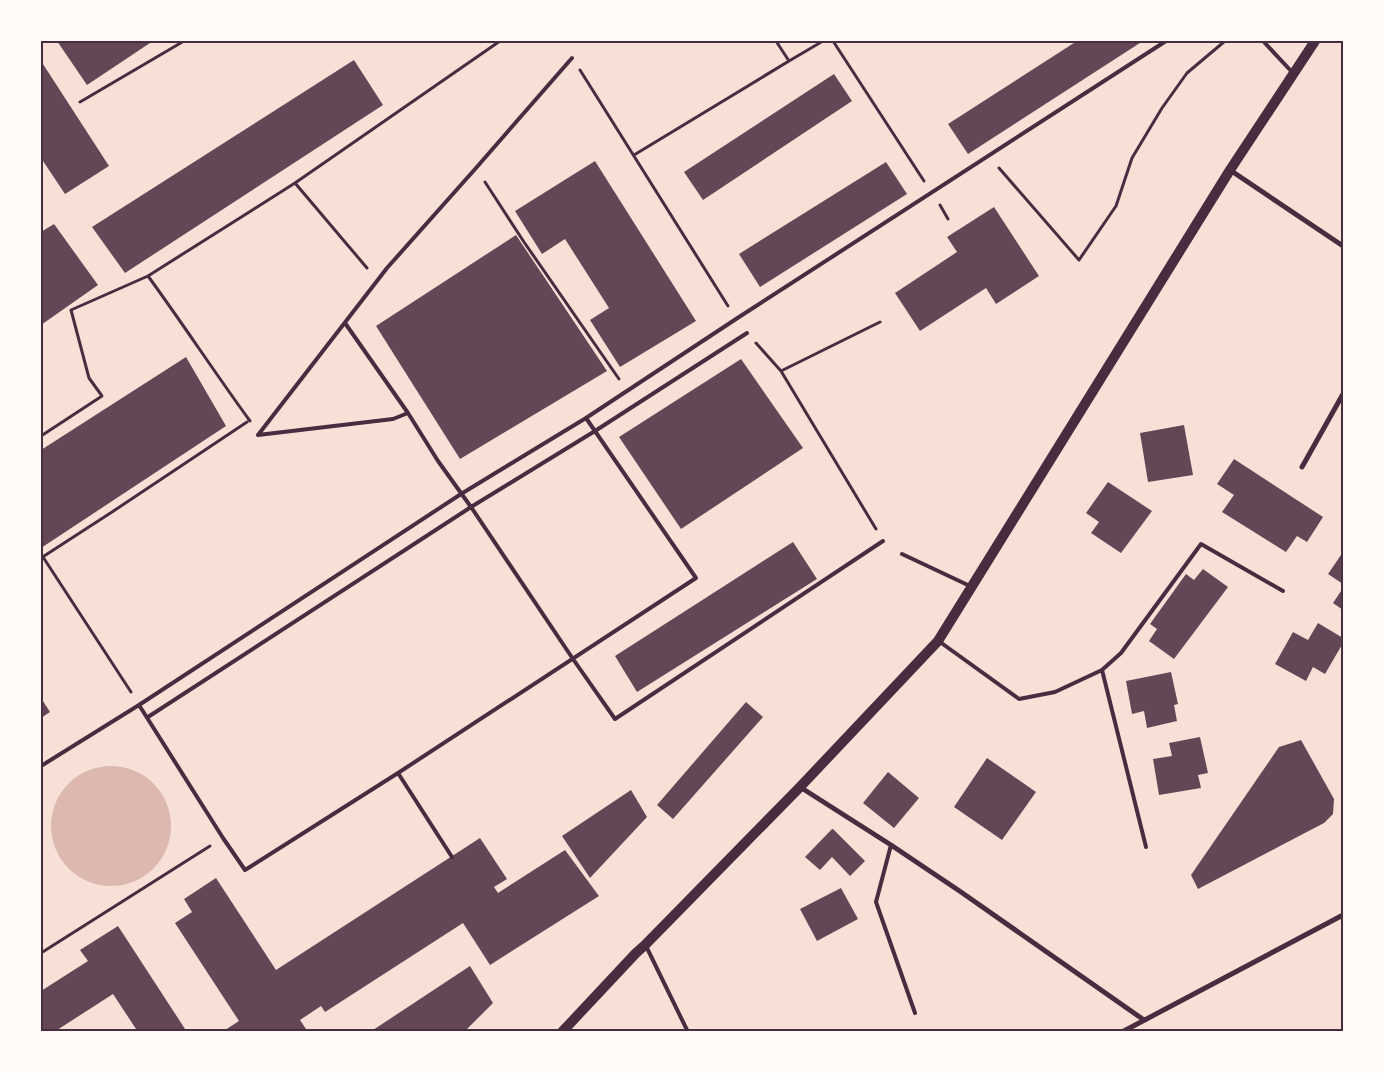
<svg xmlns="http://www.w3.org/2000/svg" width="1384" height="1073" font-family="'Open Sans',sans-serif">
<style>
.water{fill:#dcb8b0}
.building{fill:#644757}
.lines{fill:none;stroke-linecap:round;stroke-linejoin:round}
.path{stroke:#4a2c40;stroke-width:3}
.service{stroke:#4a2c40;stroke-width:4}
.minor{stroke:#4a2c40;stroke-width:5}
.secondary{stroke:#4a2c40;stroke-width:10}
.neatline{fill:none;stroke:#4a2c40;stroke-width:2}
</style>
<rect width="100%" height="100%" fill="#f7e1d7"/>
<path class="water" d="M51 826a60 60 0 1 1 120 0a60 60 0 1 1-120 0Z"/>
<path class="building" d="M57,41H153L87,85Z
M1077,41H1143L968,154L948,124Z
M354,60L383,105L125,273L92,227Z
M41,61L109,166L65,194L41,158Z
M834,74L852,101L703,200L684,172Z
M595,161L696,321L620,367L590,320L609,308L565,239L542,254L515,211Z
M886,162L907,194L760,287L739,254Z
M994,207L1039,276L996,304L986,288L920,331L895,293L957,252L947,237Z
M54,224L98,285L41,325V232Z
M516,235L607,371L460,459L376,326Z
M186,357L226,426L41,548V450Z
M741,359L803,448L681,529L619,437Z
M1184,425L1193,475L1148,482L1140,433Z
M1234,459L1323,517L1307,542L1297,536L1286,552L1222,512L1234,495L1217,484Z
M1108,482L1152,511L1121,553L1091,533L1099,522L1086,513Z
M793,542L817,579L637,692L615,656Z
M1343,552V584L1328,574Z
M1203,569L1228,587L1174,659L1149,641L1157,629L1150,624L1186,574L1194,580Z
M1343,588V610L1333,603Z
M1318,623L1343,638V643L1325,674L1313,667L1306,681L1275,664L1293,632L1308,640Z
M1171,672L1178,704L1174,705L1177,721L1147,728L1144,711L1132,714L1126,681Z
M41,698L50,712L41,718Z
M746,702L763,717L673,819L657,805Z
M1200,737L1208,773L1198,775L1201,788L1159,795L1153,759L1172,756L1169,743Z
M1301,740L1334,799L1333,814L1324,823L1198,889L1191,875L1279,747Z
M987,758L1036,792L1002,840L954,807Z
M888,772L919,798L894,828L863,803Z
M631,790L647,817L590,878L562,836Z
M832,829H833L865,861L850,876L832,857L820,870L805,857Z
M480,838L507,879L494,887L498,893L565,850L599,896L490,965L463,923L325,1012L321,1006L300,1020L308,1032H222L239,1021L175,923L192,912L184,899L216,878L276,970Z
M841,888L858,919L817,941L800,909Z
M118,926L187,1032H138L113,994L54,1032H41V991L88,961L80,950Z
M470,966L493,1003L464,1032H370Z"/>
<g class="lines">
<path class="path" d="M776,41L789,61L823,41
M833,41L924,181
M580,70L728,306
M80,102L184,41
M634,155L789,61
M999,168L1079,260L1116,206L1132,158L1162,108L1187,73L1225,41
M485,182L524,242L619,379
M295,183L367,268
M940,205L948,219
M148,276C183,324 215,373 250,421
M756,343L781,371L876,529
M781,371L880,322
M41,436L102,396L89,378L71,310L148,276L295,183L500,41
M43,557L131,692
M41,558L112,512L247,422
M41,953L210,846"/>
<path class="service" d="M1263,41L1292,72
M345,323L408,413L438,461L471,507L573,659L615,719L883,541
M258,435L387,268L476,168L572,58
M258,435L393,419L408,413
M902,554L970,586
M940,642L1019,699L1055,692L1102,670L1121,653L1201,544L1283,591
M1102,670L1146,847
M139,705L223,838L245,870L398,773L696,578L586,418
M148,717L471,507L595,431L747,333
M41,766L139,705L461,494L586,418L736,319L1166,41
M398,773L452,857
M891,845L876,902L915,1013
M646,946L688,1032"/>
<path class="minor" d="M1230,170L1343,246
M1302,467L1343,394
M800,787L891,845L961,892L1144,1020
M1122,1032L1343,915"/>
<path class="secondary" d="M562,1032L636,953L645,945L800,787L938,641L1230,170L1315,41"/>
</g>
<rect width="1384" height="1073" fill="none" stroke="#fffaf5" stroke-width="85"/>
<rect x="42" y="42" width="1300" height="988" class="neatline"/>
</svg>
